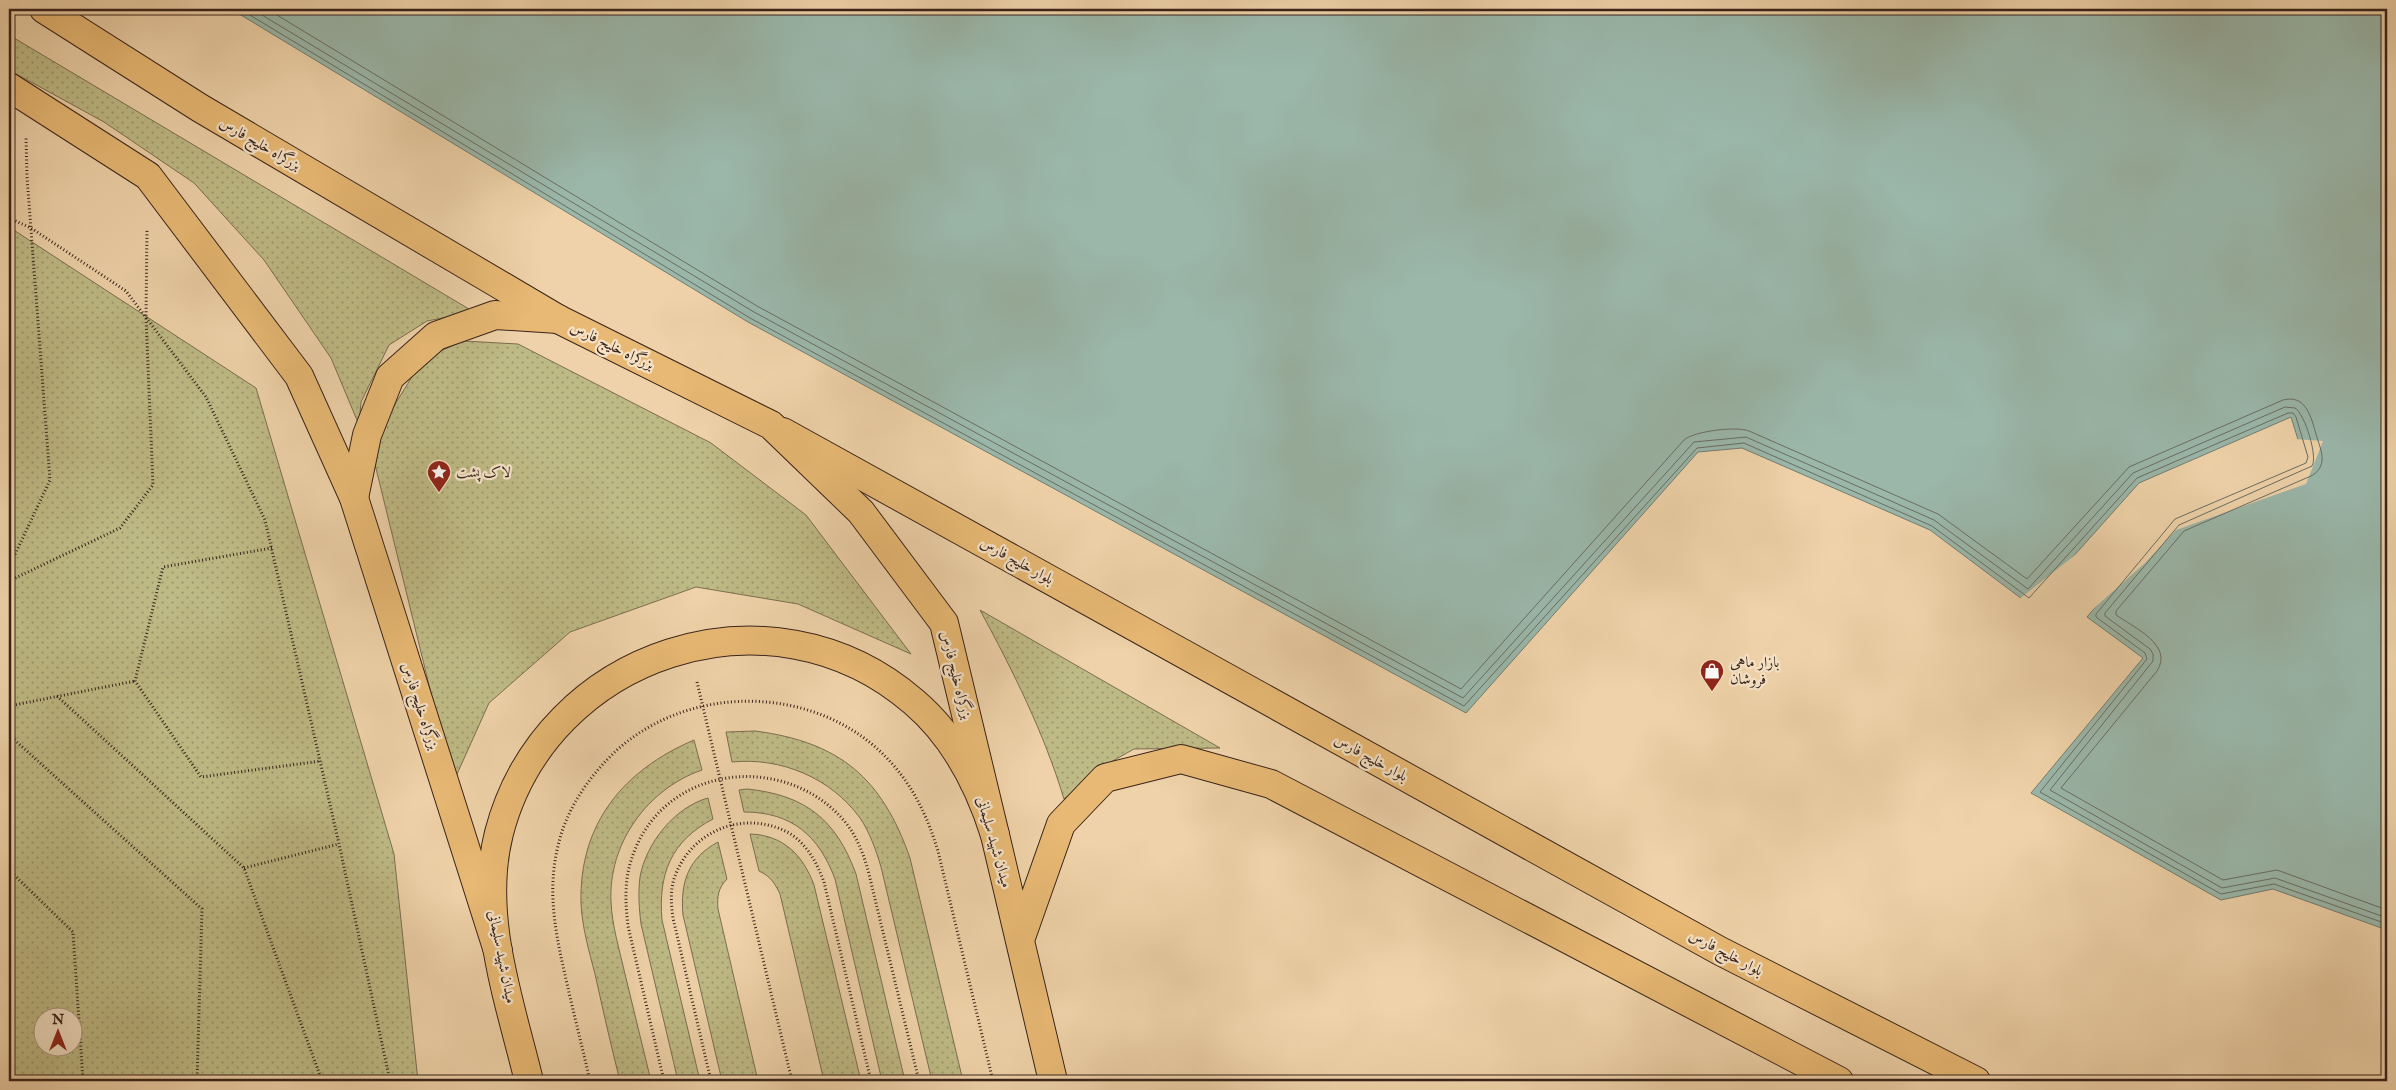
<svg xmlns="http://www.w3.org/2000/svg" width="2396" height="1090" font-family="'IM FELL English',Amiri,serif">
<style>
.grass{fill:url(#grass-dots);stroke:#7b6e50;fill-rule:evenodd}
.water{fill:#9ab7aa;stroke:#737c71}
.pier{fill:#efd2a9}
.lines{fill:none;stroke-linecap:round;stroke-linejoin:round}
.shore{stroke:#696d62;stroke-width:1}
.major-casing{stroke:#38231b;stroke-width:30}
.highway-casing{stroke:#38231b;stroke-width:30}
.path{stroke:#38231b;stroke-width:3;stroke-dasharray:1 2.5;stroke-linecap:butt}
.major{stroke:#e8b974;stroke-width:28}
.highway{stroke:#e8b974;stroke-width:28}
.labels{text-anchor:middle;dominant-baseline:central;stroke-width:4.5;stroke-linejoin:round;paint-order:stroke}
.street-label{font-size:15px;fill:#38231b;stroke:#f5e2c7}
.poi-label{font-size:15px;fill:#38231b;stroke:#f5e2c7;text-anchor:start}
</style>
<defs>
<pattern id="grass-dots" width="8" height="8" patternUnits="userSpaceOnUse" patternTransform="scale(1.25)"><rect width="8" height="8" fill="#beba85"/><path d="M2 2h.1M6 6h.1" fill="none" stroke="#9b976c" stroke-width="1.8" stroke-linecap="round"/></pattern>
</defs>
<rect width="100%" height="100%" fill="#efd2a9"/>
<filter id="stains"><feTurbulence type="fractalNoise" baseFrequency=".004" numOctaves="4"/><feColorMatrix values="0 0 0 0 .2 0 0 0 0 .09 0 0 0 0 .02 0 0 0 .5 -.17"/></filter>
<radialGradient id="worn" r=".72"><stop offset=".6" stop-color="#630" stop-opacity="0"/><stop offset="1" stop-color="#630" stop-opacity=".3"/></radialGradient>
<path class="grass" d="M9,35L474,312L427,321L389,345L361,402L359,425L331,358L264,260L194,183L104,122L9,70Z
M9,227L256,388L394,854L418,1081H9ZM42,1018H72V1048H42Z
M463,341L518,344L711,443L806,515L911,654L798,604L696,587L570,632L489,703L453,783L371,448L397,401L423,359Z
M980,610L1220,748L1134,749L1102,767L1064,799C1044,733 1013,671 980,610Z
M755,731C840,742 882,778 910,858L963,1081H932L881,867C876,850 870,833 860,818C831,778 781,757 732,762L726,732Z
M694,740L702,770C647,789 608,844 611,902C612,925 619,948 624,970C633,1007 642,1044 651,1081H620C611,1046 603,1010 595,974C589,951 582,927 581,903C579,823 624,770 694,740Z
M747,789C805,795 836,819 856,874L905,1081H882L835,879C819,836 792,812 744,812L739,790Z
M708,798L713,819C671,841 658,874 662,920L700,1081H678L641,924C639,908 638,893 640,877C646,843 675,807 708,798Z
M750,834C783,835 803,855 814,885L861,1081H824L780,894C775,883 770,876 759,871Z
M718,842L727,879C718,888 717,897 718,909L758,1081H722L683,915C680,883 688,858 718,842Z"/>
<path class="water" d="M231,9H2387V930L2273,889L2221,900L2031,793L2143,658L2087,617L2172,515L2304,459L2291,417L2139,483L2030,605L1930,530L1742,448L1698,452L1466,713L748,322Z"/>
<path class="pier" d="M2295,439L2323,441L2306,484L2176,530L2145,563L2084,617L2170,513L2301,457Z
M2084,548L2032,607L2018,600Z"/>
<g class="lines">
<path class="shore" d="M240,9L750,318L1464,706L1697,448L1744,443L1932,526L2029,598L2137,478L2288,413H2293L2296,417L2308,457L2306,463L2175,519L2096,614V617L2145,653L2147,659L2040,792L2221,894L2274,884L2387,924
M252,9L754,312L1463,698L1694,442L1746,437L1934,520L2028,589L2133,473L2285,407L2295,408C2305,414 2318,457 2312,466L2179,525L2105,613V616L2150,649L2153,654V661L2050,790L2222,888L2275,878L2387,918
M267,9L757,306L1461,689L1684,440C1694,431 1737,426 1749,431L1938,514L2027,579L2129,467L2283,400C2306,394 2311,417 2316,434C2318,442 2323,452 2322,461C2321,468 2317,473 2311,476L2184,531L2116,611V615C2133,627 2174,645 2157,671L2061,788L2223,880L2277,870L2387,910"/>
<g class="major-casing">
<path id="major" d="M783,432L1720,951L1976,1081
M354,498L367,435L390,377L436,336L495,315L558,319
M1020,940L1061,824L1105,778L1181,759L1271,784L1839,1081
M529,1081C510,1002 478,915 499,833C546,652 771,578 914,702C955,737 979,784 995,835L1053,1081"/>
</g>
<g class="highway-casing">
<path id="highway" d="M44,9L200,108L558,319L771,425L861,512L944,623L995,835
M9,87L148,176L299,376L354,498L498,951"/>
</g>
<path class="path" d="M9,218L31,228L126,291L206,397L265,520L339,844L390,1081
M272,548L163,567L135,681L201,777L321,761
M9,567L50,480L27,177L26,136
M9,581L120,528L153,485L146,318L147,229
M697,682L792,1081
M57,696L244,868L322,1081
M9,706L135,681
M9,735L202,909L197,1081
M244,868L339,844
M9,870L73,932L83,1081
M9,1079L19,1081
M590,1081C583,1050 575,1019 568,988C557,940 546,895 558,846C566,809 590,775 617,750C695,680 826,685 895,767C916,792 928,819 938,851L993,1081
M664,1081L628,926C625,900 624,877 634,852C668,763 788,752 846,823C857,837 863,853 868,870L919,1081
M711,1081L673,918C671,904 670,889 675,876C692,830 745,809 789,833C807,844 817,863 824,882L871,1081"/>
<use href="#major" class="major"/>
<use href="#highway" class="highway"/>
</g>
<defs>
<g id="sight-pin" transform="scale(1.25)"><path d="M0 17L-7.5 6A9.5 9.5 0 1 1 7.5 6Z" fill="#8f2418" stroke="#f5e2c7"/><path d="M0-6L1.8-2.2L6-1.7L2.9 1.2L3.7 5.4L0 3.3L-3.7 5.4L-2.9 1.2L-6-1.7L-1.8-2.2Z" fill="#fff"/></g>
<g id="shop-pin" transform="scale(1.25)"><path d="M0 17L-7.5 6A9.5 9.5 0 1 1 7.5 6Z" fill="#8f2418" stroke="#f5e2c7"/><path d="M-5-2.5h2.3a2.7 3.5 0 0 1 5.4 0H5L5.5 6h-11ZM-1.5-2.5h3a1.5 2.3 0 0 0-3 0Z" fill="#fff"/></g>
</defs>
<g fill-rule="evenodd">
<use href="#sight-pin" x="439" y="472"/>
<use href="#shop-pin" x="1712" y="671"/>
</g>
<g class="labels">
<g class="street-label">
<text transform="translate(260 144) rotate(30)">بزرگراه خلیج فارس</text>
<text transform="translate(612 346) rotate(26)">بزرگراه خلیج فارس</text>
<text transform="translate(1017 561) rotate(29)">بلوار خلیج فارس</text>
<text transform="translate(956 675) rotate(76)">بزرگراه خلیج فارس</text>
<text transform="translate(420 706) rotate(72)">بزرگراه خلیج فارس</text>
<text transform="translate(1371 758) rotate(29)">بلوار خلیج فارس</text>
<text transform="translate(994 842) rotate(74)">میدان شهید سلیمانی</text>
<text transform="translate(1726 953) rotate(28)">بلوار خلیج فارس</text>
<text transform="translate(502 957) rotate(79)">میدان شهید سلیمانی</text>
</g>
<g class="poi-label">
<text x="456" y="472">لاک پشت</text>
<text x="1730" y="662">بازار ماهی<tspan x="1730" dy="17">فروشان</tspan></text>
</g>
</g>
<rect width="2396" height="1090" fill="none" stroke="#efd2a9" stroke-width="30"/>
<rect x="10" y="10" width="2376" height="1070" fill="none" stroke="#38231b" stroke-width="2.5"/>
<rect x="15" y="15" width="2366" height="1060" fill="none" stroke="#38231b"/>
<g transform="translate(58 1032)"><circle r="24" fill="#f5e2c7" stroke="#a99682"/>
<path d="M0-4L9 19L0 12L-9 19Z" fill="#8f2418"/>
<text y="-8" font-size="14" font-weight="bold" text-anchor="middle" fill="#38231b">N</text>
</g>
<rect width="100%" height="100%" filter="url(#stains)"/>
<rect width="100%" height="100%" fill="url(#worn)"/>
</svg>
